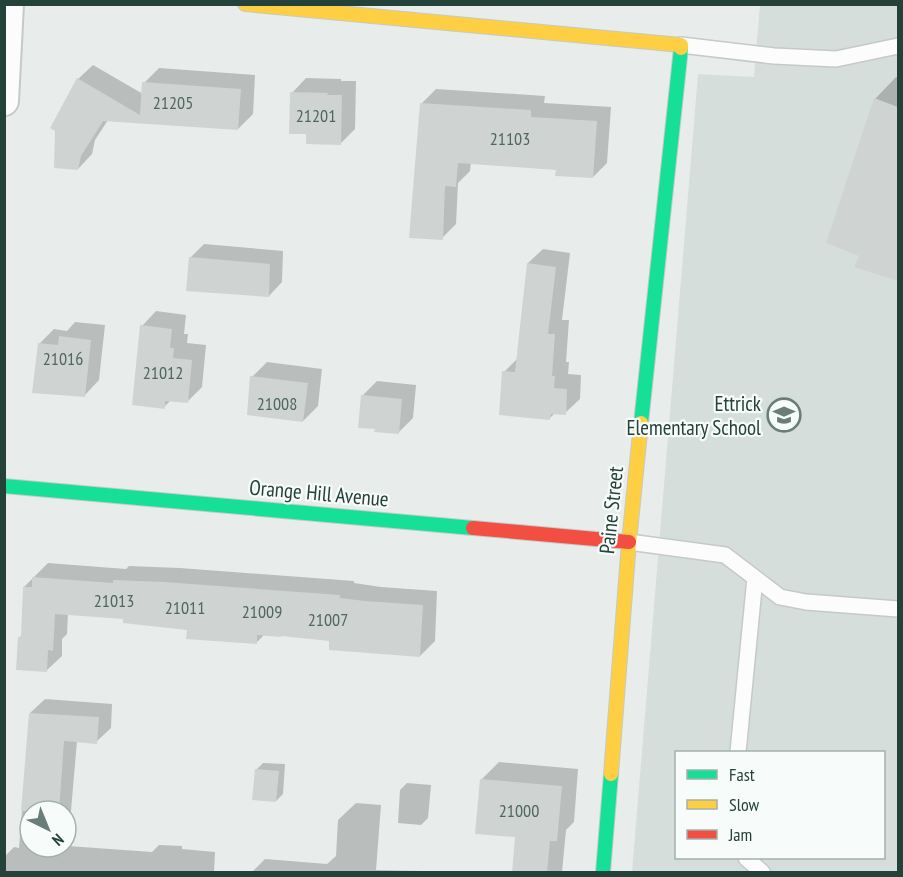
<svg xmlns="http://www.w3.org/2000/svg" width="903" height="877" font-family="'PT Sans Narrow',sans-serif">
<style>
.built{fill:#d6dedb;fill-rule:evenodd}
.shadow{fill:#0003;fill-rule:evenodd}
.building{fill:#cfd4d2}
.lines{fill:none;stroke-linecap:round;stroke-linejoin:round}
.lane-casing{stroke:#c5cac8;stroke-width:18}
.street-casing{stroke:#c5cac8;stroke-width:32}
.fast-casing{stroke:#c3cbc8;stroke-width:16}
.slow-casing{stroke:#c3cbc8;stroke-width:16}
.jam-casing{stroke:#c3cbc8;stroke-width:16}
.lane{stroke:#fcfcfc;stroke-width:15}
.street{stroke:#fcfcfc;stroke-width:28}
.fast{stroke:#16e098;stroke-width:14}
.slow{stroke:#ffcf43;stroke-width:14}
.jam{stroke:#f24e42;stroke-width:14}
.labels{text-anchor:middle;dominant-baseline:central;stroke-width:4.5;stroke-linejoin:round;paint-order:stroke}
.number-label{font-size:18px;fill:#506761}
.poi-label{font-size:21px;fill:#24423a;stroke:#f7fbf9;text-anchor:end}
.street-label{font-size:21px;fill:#24423a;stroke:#f7fbf9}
</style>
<rect width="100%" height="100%" fill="#e8edeb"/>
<path class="built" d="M760,5H898V872H632L698,74L754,77ZM676,752H884V858H676Z"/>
<path class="shadow" d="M93,65L143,94L144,83L159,68L255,75L253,114L238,129L108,120L95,140L92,154L78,169V79Z
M896,77L898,78V280L856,266L861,255L875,99Z
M306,78L341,79V81H356L355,129L341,143L308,133L292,93Z
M436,89L545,96L544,103L611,107L607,163L593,177L558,168L471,162L470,171L458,183L456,224L442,238L422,103Z
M204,244L283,251L282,282L269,296L190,258Z
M543,249L570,253L562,320H569L566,362H569L568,374L581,375L580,399L565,413H555L550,418L504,372L518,358L528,263Z
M156,311L186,315L184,334H188L187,343L206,345L202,387L187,402L171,400L164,407L142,326Z
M75,322L105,325L99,380L85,395L39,344L54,329L67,331Z
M267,362L322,369L318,406L303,421L252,377Z
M377,381L416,385L413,418L398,433L362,396Z
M48,563L126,569L129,566L180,568L354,581V583L381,587L437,591L435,641L420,656L331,640L265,634L256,643L125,618L68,613L67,634L62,639V656L47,670L19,638L23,634L24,587Z
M45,699L112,704L111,728L96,742L77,741L68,846L152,852L159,845L182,846V849L215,852L214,872H4V857L14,847L19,848L30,713ZM30,811H66V847H30Z
M499,762L578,769L574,822L566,830L562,872H514L517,836L482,779Z
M263,763L285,764L283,794L276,801L256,770Z
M407,783L431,785L428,818L421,825L398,823L400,790Z
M356,803L381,805L376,870L468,872H252L265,859L327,864L336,856L338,820Z"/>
<path class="building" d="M77,78L140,115L142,82L241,89L238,130L103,121L81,156L78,170L54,168L55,131L50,128Z
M290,92L328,93L327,95H342L341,145L306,144V134H289Z
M874,98L898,107V281L854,267L859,256L826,243Z
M420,103L531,110V117L597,121L593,178L555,176L556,170L458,163L456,187L445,186L443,240L409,238Z
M189,257L270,264L269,297L186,291Z
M527,263L556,267L548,334H555L552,376H555L554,388L567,389L566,415L551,414L550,420L499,415L502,371L515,372Z
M140,325L172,329L170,348H174L173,358L192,360L188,403L165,401V409L132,405Z
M59,336L91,340L85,397L32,393L38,343L58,345Z
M250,376L308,383L303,422L247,415Z
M361,395L402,399L399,434L374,432L375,429L358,428Z
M32,577L113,583V580L164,582L340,595V598L365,601L423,605L420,657L329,650V641L281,636V637L257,635V644L186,639L187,630L123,623V619L55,614L53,651L48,650L47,672L16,670L18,637H21L23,587H32Z
M29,713L99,717L97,744L64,741L59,811H21Z
M255,769L279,771L276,802L252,800Z
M480,779L562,786L557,841H550L547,873H512L515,837L475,834Z"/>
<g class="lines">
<g class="lane-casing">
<path id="lane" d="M681,45L774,56L836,59L898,46
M629,542L725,555L780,597L806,602L898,609
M738,752L755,578
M746,858L762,872"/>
</g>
<g class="street-casing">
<path id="street" d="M4,101L9,4"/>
</g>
<g class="fast-casing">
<path id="fast" d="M641,423L681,48
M4,486L473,528
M603,872L611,774"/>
</g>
<g class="slow-casing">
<path id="slow" d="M245,4L681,45V48
M611,774L629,542L641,423"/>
</g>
<g class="jam-casing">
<path id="jam" d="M473,528L629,542"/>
</g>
<use href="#lane" class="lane"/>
<use href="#street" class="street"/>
<use href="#fast" class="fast"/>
<use href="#slow" class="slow"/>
<use href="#jam" class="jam"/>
</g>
<defs>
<g id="school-ring" transform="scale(1.725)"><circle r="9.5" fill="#f7fbf9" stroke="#697e78" stroke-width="1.5"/><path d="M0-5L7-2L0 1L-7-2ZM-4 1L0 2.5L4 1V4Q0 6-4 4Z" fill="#697e78"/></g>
</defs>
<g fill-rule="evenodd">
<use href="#school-ring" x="784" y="415"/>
</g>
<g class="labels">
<g class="number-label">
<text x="173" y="102">21205</text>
<text x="316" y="115">21201</text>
<text x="510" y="138">21103</text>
<text x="63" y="358">21016</text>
<text x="163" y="372">21012</text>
<text x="277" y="403">21008</text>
<text x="114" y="600">21013</text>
<text x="185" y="607">21011</text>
<text x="262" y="611">21009</text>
<text x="328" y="619">21007</text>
<text x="519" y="810">21000</text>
</g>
<g class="poi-label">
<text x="761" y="403">Ettrick<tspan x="761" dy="24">Elementary School</tspan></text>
</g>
<g class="street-label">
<text transform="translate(319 493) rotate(5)">Orange Hill Avenue</text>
<text transform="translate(611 510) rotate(-84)">Paine Street</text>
</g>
</g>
<rect width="903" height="877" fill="none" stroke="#24423a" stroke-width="12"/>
<rect x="675" y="751" width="210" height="108" fill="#f7fbf9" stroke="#a3b1ad" stroke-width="1.5"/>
<rect x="687" y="770" width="30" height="9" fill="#16e098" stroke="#a3b1ad" stroke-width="1.5"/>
<text x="729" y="781" font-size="18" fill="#24423a">Fast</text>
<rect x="687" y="800" width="30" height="9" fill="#ffcf43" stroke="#a3b1ad" stroke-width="1.5"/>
<text x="729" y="811" font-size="18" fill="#24423a">Slow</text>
<rect x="687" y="830" width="30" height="9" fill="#f24e42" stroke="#a3b1ad" stroke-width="1.5"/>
<text x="729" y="841" font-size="18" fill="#24423a">Jam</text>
<g transform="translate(48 829) rotate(137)"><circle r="28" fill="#f7fbf9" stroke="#a3b1ad" stroke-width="1.5"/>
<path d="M0-4.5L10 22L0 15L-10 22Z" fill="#697e78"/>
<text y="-9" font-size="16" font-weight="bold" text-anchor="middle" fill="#24423a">N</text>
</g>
</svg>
